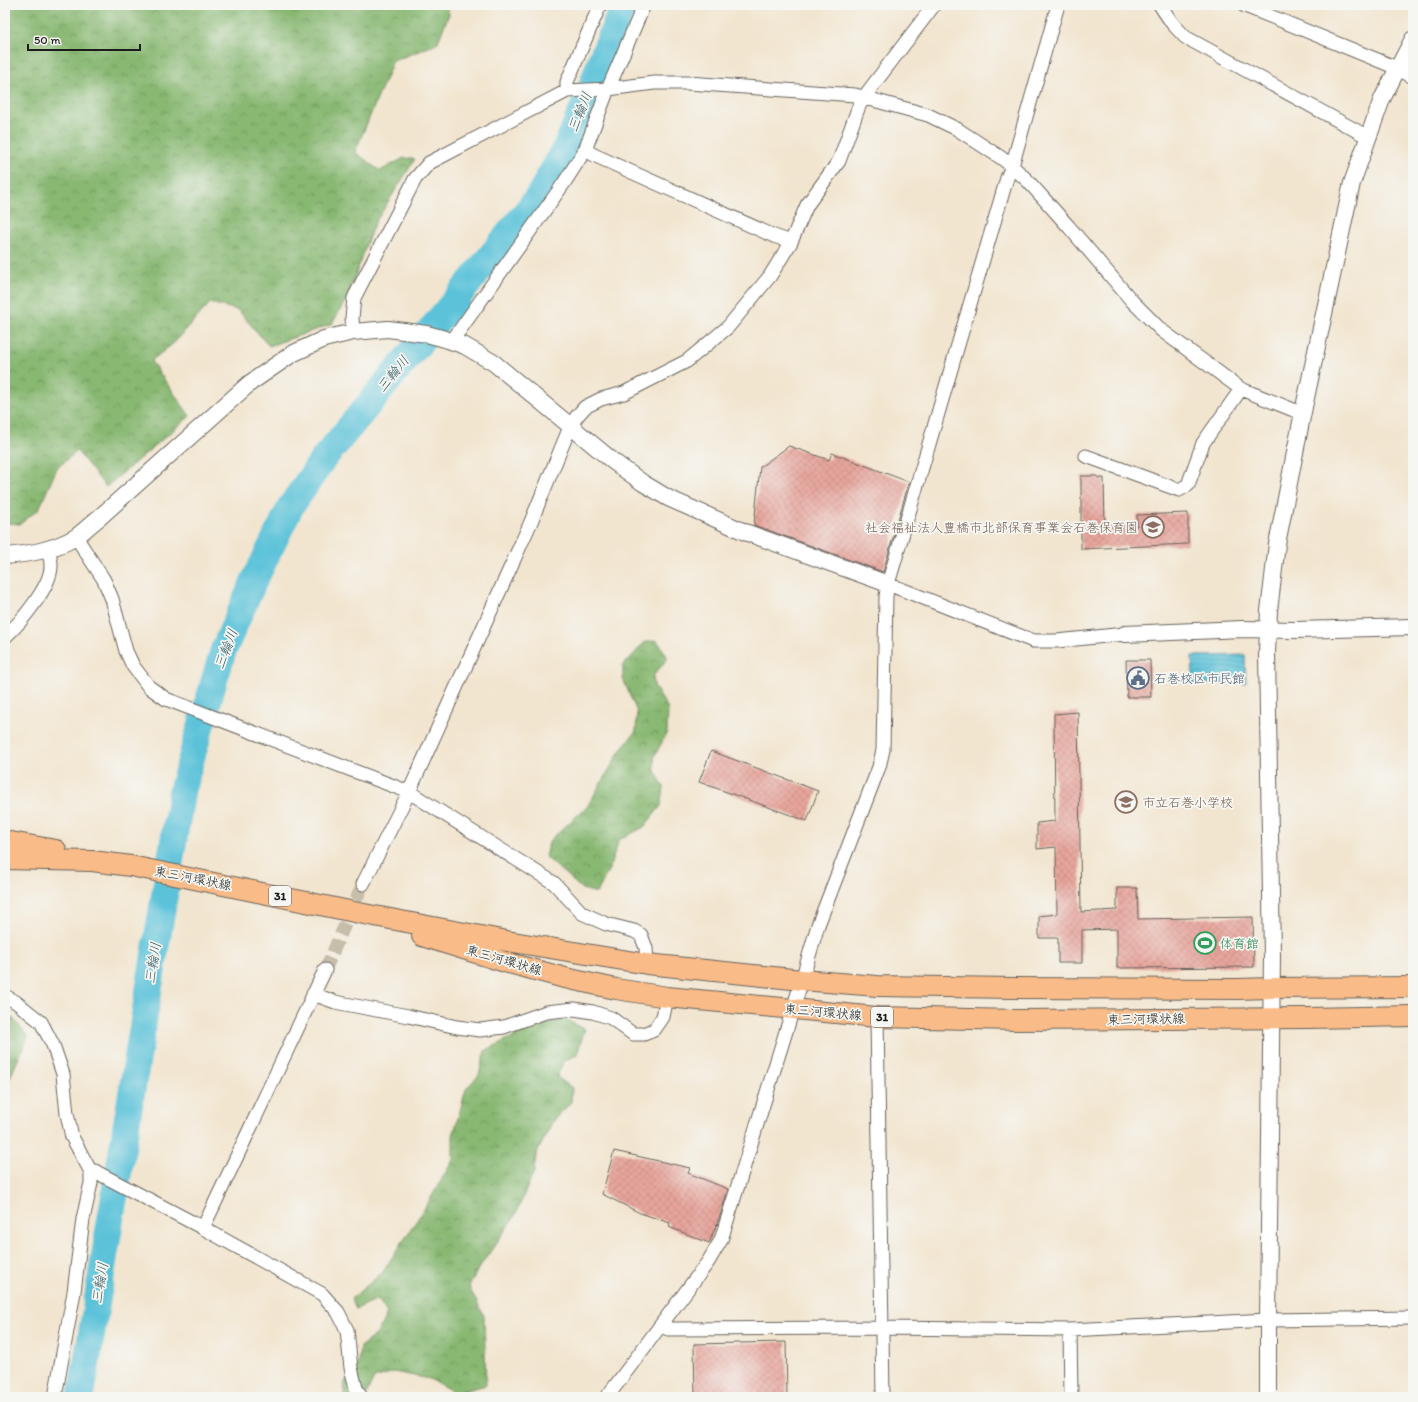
<svg xmlns="http://www.w3.org/2000/svg" width="1418" height="1402" font-family="Itim,'Klee One',sans-serif">
<style>
.forest{fill:url(#forest-crowns);stroke:#526a47}
.water{fill:url(#water-rules);stroke:#3c6f7a}
.lines{fill:none;stroke-linecap:round;stroke-linejoin:round}
.river{stroke:#5cc2d9;stroke-width:27}
.building{fill:url(#building-cross-hatch)}
.minor-tunnel{stroke:#c7bdab;stroke-width:13;stroke-dasharray:13 6;stroke-linecap:butt}
.minor-casing{stroke:#67625b;stroke-width:15}
.tertiary-casing{stroke:#67625b;stroke-width:18}
.primary-casing{stroke:#67625b;stroke-width:22}
.minor{stroke:#fff;stroke-width:13}
.tertiary{stroke:#fff;stroke-width:16}
.primary{stroke:#f9bc89;stroke-width:20}
.labels{text-anchor:middle;dominant-baseline:central;stroke-width:3.5;stroke-linejoin:round;paint-order:stroke}
.shield{fill:#f6f6f2;stroke:#5d5d5c;stroke-width:1}
.shield-label{font-size:12px;font-weight:bold;fill:#1c1c1c}
.education-label{font-size:13px;fill:#785e54;stroke:#f6f6f2;text-anchor:end}
.service-label{font-size:13px;fill:#4e5e75;stroke:#f6f6f2;text-anchor:start}
.street-label{font-size:13px;fill:#1c1c1c;stroke:#f6f6f2}
.leisure-label{font-size:13px;fill:#27864d;stroke:#f6f6f2;text-anchor:start}
.water-label{font-size:14px;font-style:italic;fill:#365e68;stroke:#f6f6f2}
</style>
<defs>
<pattern id="forest-crowns" width="20" height="18" patternUnits="userSpaceOnUse"><rect width="20" height="18" fill="#88b872"/><path d="M2 6a3 3 0 1 1 6 0M12 15a3 3 0 1 1 6 0" fill="none" stroke="#6e955d"/></pattern>
<pattern id="water-rules" width="6" height="5" patternUnits="userSpaceOnUse"><rect width="6" height="5" fill="#5cc2d9"/><path d="M0 2.5h6" fill="none" stroke="#4fa6ba"/></pattern>
<pattern id="building-cross-hatch" width="8" height="8" patternUnits="userSpaceOnUse"><rect width="8" height="8" fill="#e7a59c"/><path d="M0 0l8 8M0 8l8-8" fill="none" stroke="#c68d86"/></pattern>
</defs>
<rect width="100%" height="100%" fill="#f6f6f2"/>
<filter id="ink" filterUnits="userSpaceOnUse"><feTurbulence type="fractalNoise" baseFrequency=".025" numOctaves="2"/><feDisplacementMap in="SourceGraphic" scale="8" xChannelSelector="R" yChannelSelector="G"/><feConvolveMatrix kernelMatrix="1 2 1 2 8 2 1 2 1" color-interpolation-filters="sRGB"/></filter>
<filter id="wash" filterUnits="userSpaceOnUse"><feTurbulence type="fractalNoise" baseFrequency=".012" numOctaves="4" result="noise"/><feDisplacementMap in="SourceGraphic" scale="16" xChannelSelector="R" yChannelSelector="G"/><feGaussianBlur stdDeviation="0.9" result="paint"/><feColorMatrix in="noise" values="0 0 0 0 0 0 0 0 0 0 0 0 0 0 0 0 0 1.4 0 .05"/><feComposite in="paint" operator="in"/></filter>
<g filter="url(#wash)">
<rect width="100%" height="100%" fill="#f2e5cf"/>
<path class="forest" d="M5,5H447L449,14L437,44L393,61L355,152L380,171L404,158L415,159L373,226L348,296L332,324L269,346L238,310L210,303L175,342L151,361L190,416L106,487L77,451L57,468L39,509L20,524L5,523Z
M657,640L668,658L653,676L654,686L668,709L667,733L654,757L655,771L664,787L661,806L644,827L619,840L609,869L597,893L582,889L545,856L550,840L587,807L620,751L636,731L637,712L623,679V666L645,642Z
M5,1015L11,1016L28,1037L5,1089Z
M565,1019L585,1029L577,1054L563,1062L557,1077L572,1088L571,1102L553,1121L536,1155L534,1172L514,1218L478,1269L469,1287L484,1316L486,1385L456,1393L430,1379L394,1372L374,1378L365,1397H344L345,1382L358,1364L360,1347L377,1334L387,1313L378,1299L356,1309L351,1299L382,1273L425,1208L453,1160V1136L466,1089L479,1075L485,1051L506,1040L539,1025Z"/>
<path class="water" d="M1245,655L1246,683L1193,684L1192,656Z"/>
<g class="lines">
<path class="river" d="M81,1397L182,790L223,651L254,581L291,506L324,458L457,298L538,197L567,145L587,99L601,60L624,5"/>
</g>
<g id="blocks">
<path class="building" d="M789,446L829,460L832,453L909,482L883,572L754,525L760,467Z
M1081,476H1098V478H1104L1105,526H1137V515L1188,513V544L1081,549Z
M1126,660H1150L1151,697H1127Z
M1078,712L1081,912L1117,910V888H1137L1138,919L1253,917L1254,967L1117,968V929L1082,930V963H1058V938H1039V916L1057,914L1056,847L1037,849V823L1055,821L1054,714Z
M711,751L818,791L807,821L699,782Z
M614,1151L690,1168L688,1173L728,1189L720,1216L709,1243L669,1227L670,1223L640,1213L602,1194Z
M786,1342L787,1397H695L694,1344Z"/>
</g>
</g>
<g filter="url(#ink)">
<use href="#blocks" fill-opacity="0" stroke="#67625b" stroke-width="1"/>
<g class="lines">
<path class="minor-tunnel" d="M325,970L363,884"/>
<g class="minor-casing">
<path id="minor" d="M644,5L608,89L585,150L596,156L774,236L791,242L807,205L839,161L859,106L864,97L934,5
M1160,5L1172,23L1185,37L1368,137
M1243,5L1397,68L1413,77
M567,91L608,89L654,83H688L855,95L928,115L957,129L1000,157L1012,166L1028,181L1069,227L1132,301L1161,330L1241,389L1296,411L1303,412
M353,332L352,318L354,298L415,179L429,163L567,91V82L600,5
M452,341L564,183L585,150
M1086,456L1179,490L1188,485L1203,443L1241,389
M76,537L104,580L112,599L126,651L133,666L149,687L166,699L409,792L554,883L582,913L606,924L634,931L641,935L646,948L647,964
M888,584L1033,641H1057L1125,634
M5,637C20,623 52,586 51,565C51,560 49,554 47,550
M363,884L409,792L530,524L570,427L577,416L585,407L601,399L624,393L687,361L728,327L770,276L791,242
M313,994L335,1002L408,1016L457,1027L480,1030L504,1027L546,1012L574,1009L593,1012L611,1018L633,1034H644L654,1030L663,1017L667,997
M5,996L16,1002L41,1022L53,1045L63,1074L67,1114L72,1137L91,1172V1183L83,1219L74,1292L55,1397
M877,1017L883,1397
M91,1172L95,1171L100,1174L203,1228L322,1294L338,1312L347,1330L351,1368L356,1388L361,1397
M203,1228L325,970
M662,1324L668,1329L882,1328L1070,1330L1268,1320L1413,1318
M1070,1330L1071,1397
M607,1397L708,1262L721,1240L802,980L818,925L879,767L883,750L886,596L888,584L1007,178L1012,166L1058,5"/>
</g>
<g class="tertiary-casing">
<path id="tertiary" d="M5,556C30,554 54,550 76,537C84,531 92,523 100,517L250,383L292,354L324,339L353,332L388,329L427,334L445,339L465,346L494,363L614,462L643,483L668,498L745,532L888,584
M1125,634L1242,629L1295,630L1413,627
M1268,1397V1320L1272,956L1267,652L1269,611L1277,544L1303,412L1352,183L1382,99L1413,39"/>
</g>
<g class="primary-casing">
<path id="primary" d="M5,841L56,850
M5,859L92,861L131,866L364,914L507,941L647,964L802,980L877,986L1014,988L1237,989L1271,988L1413,987
M422,936L505,962L565,978L616,989L667,997L877,1017L1017,1020L1309,1018L1413,1016"/>
</g>
<use href="#minor" class="minor"/>
<use href="#tertiary" class="tertiary"/>
<use href="#primary" class="primary"/>
</g>
</g>
<defs>
<g id="school-ring" transform="scale(1.15)"><circle r="9.5" fill="#f6f6f2" stroke="#8d6e63" stroke-width="1.5"/><path d="M0-5L7-2L0 1L-7-2ZM-4 1L0 2.5L4 1V4Q0 6-4 4Z" fill="#8d6e63"/></g>
<g id="civic-ring" transform="scale(1.15)"><circle r="9.5" fill="#f6f6f2" stroke="#5c6f8a" stroke-width="1.5"/><path d="M-.6-6.5H3V-4.5H.6V-3L4-1V1h2V6H-6V1h2V-1L-.6-3ZM-1.2 2.5V6h2.4V2.5Z" fill="#5c6f8a"/></g>
<g id="stadium-ring" transform="scale(1.15)"><circle r="9.5" fill="#f6f6f2" stroke="#2e9e5b" stroke-width="1.5"/><path d="M0-5a6.5 5 0 1 0 0 10a6.5 5 0 1 0 0-10ZM-3.5-1.8h7v3.6h-7Z" fill="#2e9e5b"/></g>
</defs>
<g fill-rule="evenodd">
<use href="#school-ring" x="1153" y="527"/>
<use href="#civic-ring" x="1138" y="678"/>
<use href="#school-ring" x="1126" y="802"/>
<use href="#stadium-ring" x="1205" y="943"/>
</g>
<g class="labels">
<g class="shield">
<rect x="269" y="886" width="22" height="20" rx="3"/>
<rect x="871" y="1007" width="22" height="20" rx="3"/>
</g>
<g class="shield-label">
<text x="280" y="896">31</text>
<text x="882" y="1017">31</text>
</g>
<g class="education-label">
<text x="1138" y="527">社会福祉法人豊橋市北部保育事業会石巻保育園</text>
<text x="1142" y="802" text-anchor="start">市立石巻小学校</text>
</g>
<g class="service-label">
<text x="1154" y="678">石巻校区市民館</text>
</g>
<g class="street-label">
<text transform="translate(193 878) rotate(11)">東三河環状線</text>
<text transform="translate(504 960) rotate(16)">東三河環状線</text>
<text transform="translate(823 1012) rotate(5)">東三河環状線</text>
<text transform="translate(1146 1019) rotate(-1)">東三河環状線</text>
</g>
<g class="leisure-label">
<text x="1220" y="943">体育館</text>
</g>
<g class="water-label">
<text transform="translate(580 112) rotate(-68)">三輪川</text>
<text transform="translate(393 374) rotate(-51)">三輪川</text>
<text transform="translate(226 649) rotate(-69)">三輪川</text>
<text transform="translate(153 963) rotate(-81)">三輪川</text>
<text transform="translate(100 1283) rotate(-81)">三輪川</text>
</g>
</g>
<rect width="1418" height="1402" fill="none" stroke="#f6f6f2" stroke-width="20"/>
<path d="M28 44v6h112v-6" fill="none" stroke="#1c1c1c" stroke-width="2"/>
<text x="34" y="44" font-size="12" fill="#1c1c1c" stroke="#f6f6f2" stroke-width="3" paint-order="stroke">50 m</text>
</svg>
